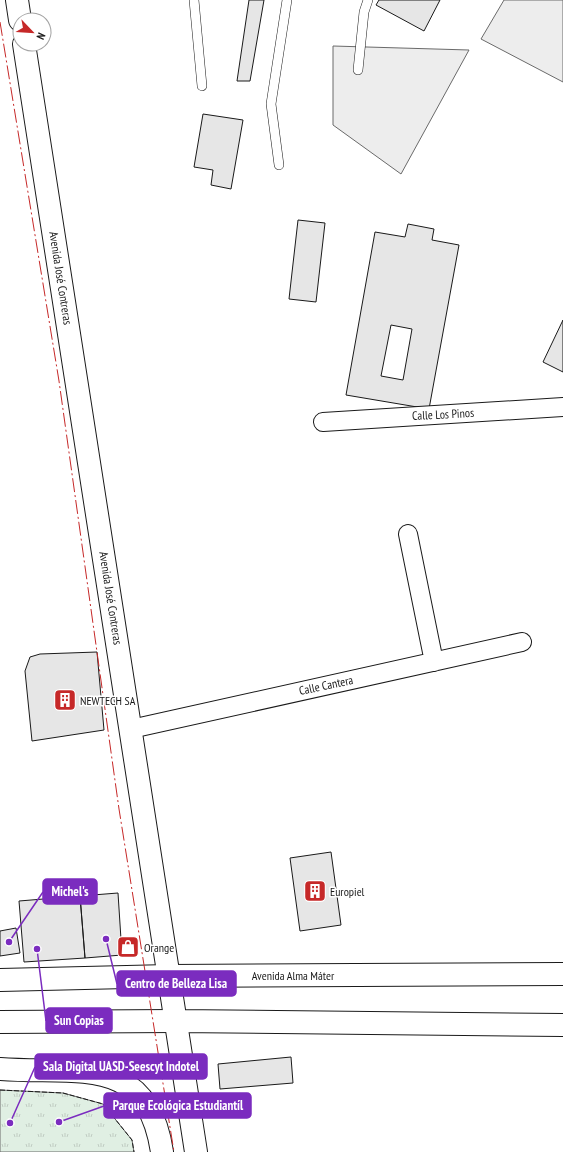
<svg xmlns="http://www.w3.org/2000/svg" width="563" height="1152" font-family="'PT Sans Narrow',sans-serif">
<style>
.park{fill:url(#park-tufts);stroke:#6a6a6a}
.parking{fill:#ededed;stroke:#6a6a6a}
.building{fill:#e6e6e6;stroke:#1a1a1a;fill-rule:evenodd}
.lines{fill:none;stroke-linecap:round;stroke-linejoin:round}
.service-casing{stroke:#1a1a1a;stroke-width:10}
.minor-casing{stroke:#1a1a1a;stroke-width:20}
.tertiary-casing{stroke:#1a1a1a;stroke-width:24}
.secondary-casing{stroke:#1a1a1a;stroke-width:24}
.service{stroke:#fff;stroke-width:9}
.minor{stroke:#fff;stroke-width:18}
.tertiary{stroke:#fff;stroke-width:22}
.secondary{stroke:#fff;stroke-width:22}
.fence{stroke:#1a1a1a;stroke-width:1;stroke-dasharray:5 2;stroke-linecap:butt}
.power{stroke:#c62828;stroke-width:1;stroke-dasharray:14 3 2 3;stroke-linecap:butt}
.labels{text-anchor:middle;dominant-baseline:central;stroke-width:3;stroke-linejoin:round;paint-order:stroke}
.street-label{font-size:12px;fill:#1a1a1a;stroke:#fff}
.poi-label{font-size:12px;fill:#1a1a1a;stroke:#fff;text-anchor:start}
.leader{fill:none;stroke:#7b2cbf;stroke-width:1.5}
.callout-dot{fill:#7b2cbf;stroke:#fff;stroke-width:1.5}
.callout{fill:#7b2cbf;stroke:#7b2cbf;stroke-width:1.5}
.callout-label{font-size:13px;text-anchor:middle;font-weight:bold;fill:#fff}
</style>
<defs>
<pattern id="park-tufts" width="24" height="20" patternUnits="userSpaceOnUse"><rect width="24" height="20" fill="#e0efe3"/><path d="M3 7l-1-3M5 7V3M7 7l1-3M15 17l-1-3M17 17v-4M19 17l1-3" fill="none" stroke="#c0ccc2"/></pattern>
</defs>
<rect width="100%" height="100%" fill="#fff"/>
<path class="park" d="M0,1090L63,1093L103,1104L132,1140L134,1152H0Z"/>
<path class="parking" d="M504,0H563V82L481,39Z
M333,46L469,50L401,174L333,125Z"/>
<path class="building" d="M249,0H264L250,81H237Z
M379,0H440L424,31L376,5Z
M203,114L243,120L231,189L211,185L213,170L194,167Z
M298,220L325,223L316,302L289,299Z
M408,224L434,229L432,240L459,245L429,409L346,395L375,232L405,237ZM391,325L412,329L403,380L381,376Z
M563,320V372L543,362Z
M97,652L104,730L32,741L25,671L30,657L40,654Z
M331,852L341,925L300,931L290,858Z
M118,893L122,955L85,958L80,896Z
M80,896L85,958L24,962L19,901Z
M16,928L20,953L0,956V931Z
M133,938L135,954L122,955L121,940Z
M291,1057L293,1083L220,1089L218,1064Z"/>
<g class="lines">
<g class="service-casing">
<path id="service" d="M194,0L202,86
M358,70L364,12L368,0
M279,165L271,104L287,0"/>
</g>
<g class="minor-casing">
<path id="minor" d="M323,422L563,407
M408,534L434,662
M131,729L522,642"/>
</g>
<g class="tertiary-casing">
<path id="tertiary" d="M0,980L169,976
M0,1022L176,1021"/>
</g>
<g class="secondary-casing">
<path id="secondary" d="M17,0L20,20
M24,44L196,1152
M169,976L563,974
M176,1021L563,1025
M0,1069C76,1075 147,1052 162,1152"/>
</g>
<use href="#service" class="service"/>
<use href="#minor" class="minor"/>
<use href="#tertiary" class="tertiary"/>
<use href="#secondary" class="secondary"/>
<path class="fence" d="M0,1090L63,1093L103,1104L132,1140L134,1152"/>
<path class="power" d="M0,22L59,381L119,809L174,1152"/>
</g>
<defs>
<g id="building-square" transform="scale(1.15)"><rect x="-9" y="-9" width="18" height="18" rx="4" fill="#c62828" stroke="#fff"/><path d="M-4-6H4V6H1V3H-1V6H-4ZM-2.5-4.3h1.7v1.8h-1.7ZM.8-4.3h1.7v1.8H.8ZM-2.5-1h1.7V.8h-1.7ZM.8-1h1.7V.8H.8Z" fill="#fff"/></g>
<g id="shop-square" transform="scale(1.15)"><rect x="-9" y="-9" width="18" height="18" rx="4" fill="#c62828" stroke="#fff"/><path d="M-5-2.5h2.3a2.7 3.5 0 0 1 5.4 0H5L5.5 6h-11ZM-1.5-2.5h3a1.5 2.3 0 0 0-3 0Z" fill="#fff"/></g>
</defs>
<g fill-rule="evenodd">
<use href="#building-square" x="65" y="700"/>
<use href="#building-square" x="315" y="891"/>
<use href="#shop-square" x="128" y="947"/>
</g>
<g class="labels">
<g class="street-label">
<text transform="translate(61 278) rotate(81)">Avenida José Contreras</text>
<text transform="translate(443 414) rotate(-3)">Calle Los Pinos</text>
<text transform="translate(111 598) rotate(81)">Avenida José Contreras</text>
<text transform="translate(326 685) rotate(-12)">Calle Cantera</text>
<text x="293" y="975">Avenida Alma Máter</text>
</g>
<g class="poi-label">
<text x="80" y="700">NEWTECH SA</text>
<text x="330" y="891">Europiel</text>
<text x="144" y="947">Orange</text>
</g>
</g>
<path class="leader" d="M9 942L43 892M106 939L117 984M37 949L46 1021M10 1123L35 1067M59 1122L104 1106"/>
<g class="callout-dot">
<circle cx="9" cy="942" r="4"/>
<circle cx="106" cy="939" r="4"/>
<circle cx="37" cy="949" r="4"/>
<circle cx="10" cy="1123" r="4"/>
<circle cx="59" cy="1122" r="4"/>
</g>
<g class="callout">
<rect x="43" y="879" width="54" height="25" rx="4"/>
<rect x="117" y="971" width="119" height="25" rx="4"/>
<rect x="46" y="1008" width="66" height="25" rx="4"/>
<rect x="35" y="1054" width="172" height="25" rx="4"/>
<rect x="104" y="1093" width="147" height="25" rx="4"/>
</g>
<g class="callout-label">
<text x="70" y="896">Michel's</text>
<text x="176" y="988">Centro de Belleza Lisa</text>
<text x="79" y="1025">Sun Copias</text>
<text x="121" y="1071">Sala Digital UASD-Seescyt Indotel</text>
<text x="178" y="1110">Parque Ecológica Estudiantíl</text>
</g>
<g transform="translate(32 32) rotate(115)"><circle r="19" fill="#ffffff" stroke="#a3a3a3"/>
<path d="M0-3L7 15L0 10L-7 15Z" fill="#c62828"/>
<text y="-6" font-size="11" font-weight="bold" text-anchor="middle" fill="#1a1a1a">N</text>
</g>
</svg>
